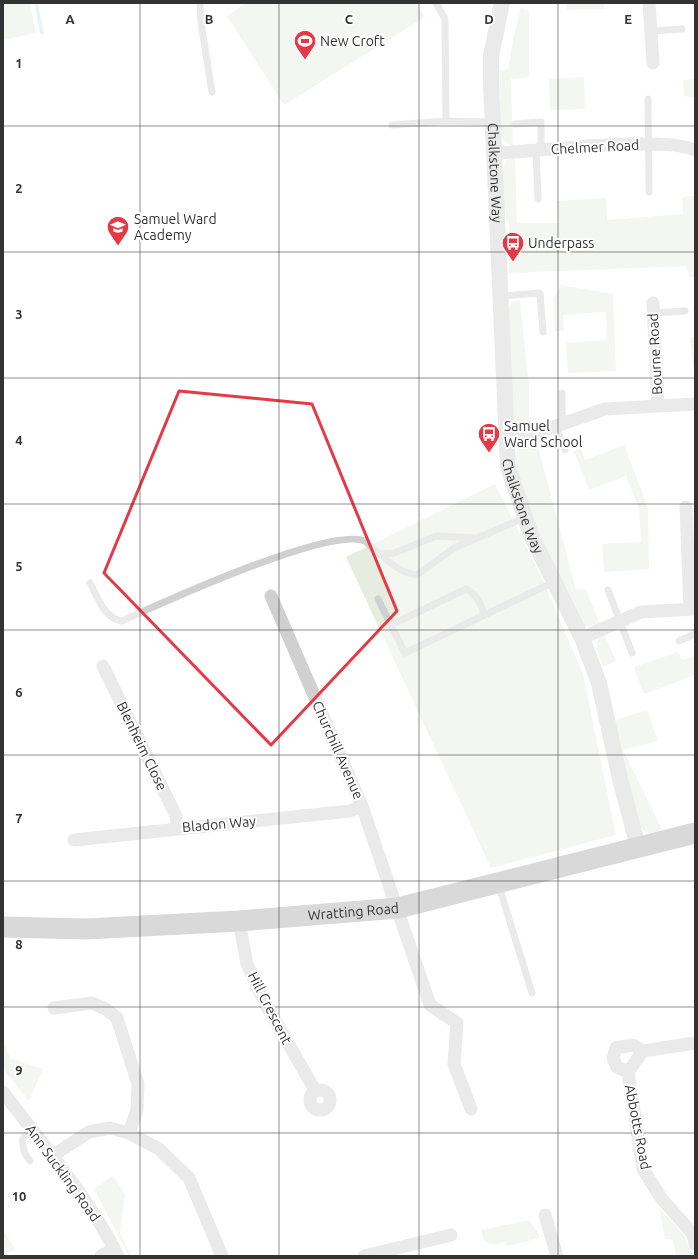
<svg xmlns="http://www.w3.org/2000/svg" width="698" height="1259" font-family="Ubuntu,sans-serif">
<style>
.green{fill:#e6ecdf}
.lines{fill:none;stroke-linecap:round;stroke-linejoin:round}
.stream{stroke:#cfe2ee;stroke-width:3.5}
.service{stroke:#d0d0d0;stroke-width:7}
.minor{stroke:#d0d0d0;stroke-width:13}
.tertiary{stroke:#d0d0d0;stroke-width:16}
.primary{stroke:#ababab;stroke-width:21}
.marked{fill:none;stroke:#e63946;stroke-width:3;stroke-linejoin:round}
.grid{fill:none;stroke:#333;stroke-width:1;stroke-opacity:0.55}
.labels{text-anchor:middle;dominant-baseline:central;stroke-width:4;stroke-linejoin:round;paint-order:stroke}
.poi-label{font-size:14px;fill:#333;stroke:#fff;text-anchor:start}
.street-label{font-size:14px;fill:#333;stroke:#fff}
.grid-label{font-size:13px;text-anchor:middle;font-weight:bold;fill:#333;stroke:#fff;stroke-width:4;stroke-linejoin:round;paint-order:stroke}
</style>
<rect width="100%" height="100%" fill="#fff"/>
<path class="green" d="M3,3H30L36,33L3,40Z
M246,3H416L425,17L284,105L227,16Z
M566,3H604V9L567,10Z
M521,8L529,11V77L511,79L513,146L504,141L501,135L499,70L508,69L514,35Z
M584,77L585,109L550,110L549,79Z
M695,79V98L684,96L683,80Z
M515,155L517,223H558L557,201L606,198L607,220L683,214L682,197L695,196V277H689L687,266L509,273V224L507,223C505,208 498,175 506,161Z
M561,285L613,294L616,371L568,373L566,343L607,340L606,312L563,315L564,331H555L553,299Z
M520,300L529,388V430L519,427L513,416L508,308L512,302Z
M695,336V367H693L690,337Z
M536,439L576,590L586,589L600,624L590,627L584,626C573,604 562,582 551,559C535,527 508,483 518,446L528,441Z
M624,445L648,508L649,569L604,572L602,544L641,542L639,508L626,476L589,490L574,451L581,448L585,460Z
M495,484L540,574L583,674L616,835L491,868L346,557Z
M604,633L616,661L603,667C599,654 591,642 604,633Z
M678,652L682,660L695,656V675L644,694L634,667Z
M647,710L658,741L623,750L664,833C651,834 645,835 638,823L615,720Z
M3,1041L10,1058L43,1069L29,1101L3,1069Z
M113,1176L125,1194L120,1233L131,1256H129L94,1189Z
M659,1208L683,1234L693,1256H676L673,1240L665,1239Z
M529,1220L537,1231L540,1238L507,1246L506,1242L494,1245L484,1241L481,1230Z
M3,1230L16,1250L3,1255Z"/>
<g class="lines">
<path class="stream" d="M36,3L42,33"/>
<path class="service" d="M200,3L201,23L212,92
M436,3L445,19L446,121
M651,31L682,29
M648,99L649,192
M515,124L541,122V150
M392,125L446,121L493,122
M536,150L538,199
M500,296L540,293L543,332
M653,313L685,311
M562,393V424
M556,426L565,450
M379,553L392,554L436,536L477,538
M90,583C97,597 105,619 122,621C162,603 329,526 365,541C368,543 371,547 374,549C390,561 397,572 417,575L454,548L524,518
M608,590L632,653
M378,599L405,653L554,582
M391,625L466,589C477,594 480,604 485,614
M679,641L695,634
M498,883L532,993
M30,1161C24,1153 22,1148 23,1138L32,1130"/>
<path class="minor" d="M649,3L653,63
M495,153C542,151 588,144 635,144C656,144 675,143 695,150
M653,303L658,405
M507,435L536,433L605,409L695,404
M686,507L690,609
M271,596L362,806L430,1005L457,1023L454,1064L471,1109
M582,638L641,612L695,609
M103,666L176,816L177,828
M74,840L350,811L362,806
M239,921L247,964L266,1005L315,1090
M54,1008L92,1003L106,1009L117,1018L138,1084L137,1110L129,1133
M695,1043L643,1051L628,1072L643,1169L661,1198L693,1234L695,1244
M628,1072L617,1067L613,1058L616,1048L633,1045L643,1051
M310 1100a10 10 0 1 1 20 0a10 10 0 1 1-20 0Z
M3,1092C43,1145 89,1197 118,1256
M52,1156L89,1132L110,1128L129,1133L159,1149L189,1178L222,1256
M545,1215L557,1256
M101,1256L114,1248
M364,1256L451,1235"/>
<path class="tertiary" id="s1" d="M502,3L491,56V82L508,467L531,535L582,638L599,683L620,779L638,847"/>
<path class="primary" id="s2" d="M3,927L86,929L239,921L398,908L695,833"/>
</g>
<path d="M0 0H698V1259H0ZM179,391L312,404L397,611L271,745L104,573Z" fill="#fff" fill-opacity=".55" fill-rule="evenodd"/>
<path class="marked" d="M179,391L312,404L397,611L271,745L104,573Z"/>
<path class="grid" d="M140,3V1256M279,3V1256M419,3V1256M558,3V1256M3,126H695M3,252H695M3,378H695M3,504H695M3,630H695M3,755H695M3,881H695M3,1007H695M3,1133H695"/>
<defs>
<g id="stadium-pin" transform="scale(1.15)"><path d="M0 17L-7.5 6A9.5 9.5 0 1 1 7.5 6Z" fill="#e63946" stroke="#fff"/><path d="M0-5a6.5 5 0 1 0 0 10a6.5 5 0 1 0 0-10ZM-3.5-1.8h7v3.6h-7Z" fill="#fff"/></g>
<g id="school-pin" transform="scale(1.15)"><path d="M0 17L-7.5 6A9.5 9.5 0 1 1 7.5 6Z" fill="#e63946" stroke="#fff"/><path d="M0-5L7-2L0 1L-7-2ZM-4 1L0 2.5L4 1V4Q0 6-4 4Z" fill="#fff"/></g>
<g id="bus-pin" transform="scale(1.15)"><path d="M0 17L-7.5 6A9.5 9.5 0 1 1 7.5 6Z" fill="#e63946" stroke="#fff"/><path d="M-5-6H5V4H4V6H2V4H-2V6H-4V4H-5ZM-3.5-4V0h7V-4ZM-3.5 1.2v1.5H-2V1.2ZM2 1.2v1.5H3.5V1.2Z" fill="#fff"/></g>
</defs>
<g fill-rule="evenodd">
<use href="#stadium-pin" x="305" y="41"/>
<use href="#school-pin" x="118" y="227"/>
<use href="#bus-pin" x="513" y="243"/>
<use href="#bus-pin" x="489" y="434"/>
</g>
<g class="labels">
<g class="poi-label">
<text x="320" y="41">New Croft</text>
<text x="134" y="219">Samuel Ward<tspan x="134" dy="16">Academy</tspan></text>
<text x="528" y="243">Underpass</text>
<text x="504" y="426">Samuel<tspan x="504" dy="16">Ward School</tspan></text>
</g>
<g class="street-label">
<text transform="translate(595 147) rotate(-3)">Chelmer Road</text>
<text stroke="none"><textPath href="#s1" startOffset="171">Chalkstone Way</textPath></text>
<text transform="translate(655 354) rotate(-93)">Bourne Road</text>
<text stroke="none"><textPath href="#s1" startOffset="507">Chalkstone Way</textPath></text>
<text transform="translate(142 746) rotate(64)">Blenheim Close</text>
<text transform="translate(338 750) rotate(66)">Churchill Avenue</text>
<text transform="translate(219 824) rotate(-5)">Bladon Way</text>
<text stroke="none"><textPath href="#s2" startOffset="351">Wratting Road</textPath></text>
<text transform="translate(270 1008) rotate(63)">Hill Crescent</text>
<text transform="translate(638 1127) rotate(79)">Abbotts Road</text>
<text transform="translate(63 1173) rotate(54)">Ann Suckling Road</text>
</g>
</g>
<g class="grid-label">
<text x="70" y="24">A</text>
<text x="209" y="24">B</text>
<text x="349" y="24">C</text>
<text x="489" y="24">D</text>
<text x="628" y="24">E</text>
<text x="19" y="68">1</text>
<text x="19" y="193">2</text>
<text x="19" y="319">3</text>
<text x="19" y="445">4</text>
<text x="19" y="571">5</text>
<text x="19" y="697">6</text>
<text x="19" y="823">7</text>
<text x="19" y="949">8</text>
<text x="19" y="1075">9</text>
<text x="19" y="1201">10</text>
</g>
<rect width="698" height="1259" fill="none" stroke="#333333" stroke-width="8"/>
</svg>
